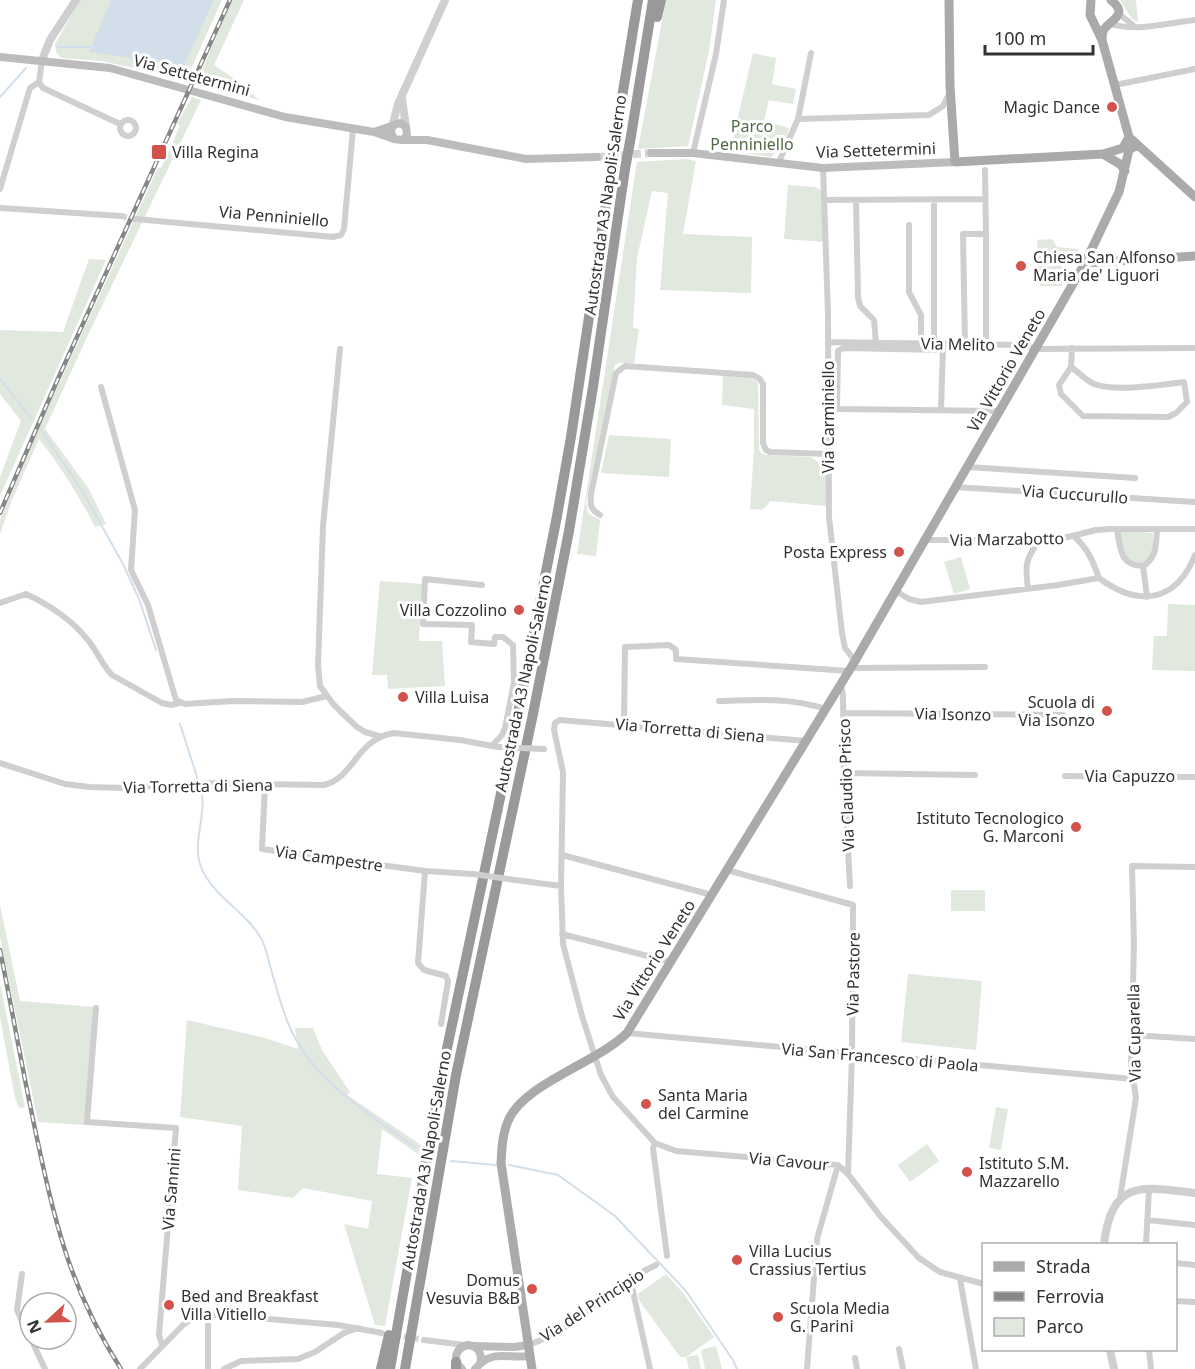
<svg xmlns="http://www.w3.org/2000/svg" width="1195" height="1369" font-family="'Noto Sans',sans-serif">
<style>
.green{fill:#e1e8dd}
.water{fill:#d2deea}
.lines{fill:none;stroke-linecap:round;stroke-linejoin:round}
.stream{stroke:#d2deea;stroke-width:2}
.minor-tunnel{stroke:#d6d6d6;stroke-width:6;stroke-dasharray:6 3;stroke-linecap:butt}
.secondary-tunnel{stroke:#d6d6d6;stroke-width:8;stroke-dasharray:8 4;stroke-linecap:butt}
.minor{stroke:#cfcfcf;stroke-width:6}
.tertiary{stroke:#cfcfcf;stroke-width:8}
.secondary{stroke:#bcbcbc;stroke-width:8}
.primary{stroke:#aaa;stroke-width:9}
.motorway{stroke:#999;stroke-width:10}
.rail-casing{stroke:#878787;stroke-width:4.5}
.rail{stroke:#fff;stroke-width:2;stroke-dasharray:7;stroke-linecap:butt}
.minor-bridge{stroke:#cfcfcf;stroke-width:6}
.motorway-bridge{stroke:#999;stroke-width:10}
.poi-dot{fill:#d3524b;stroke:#fff;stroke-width:2}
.labels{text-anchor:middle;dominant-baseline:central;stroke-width:6;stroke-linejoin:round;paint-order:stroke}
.street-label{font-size:16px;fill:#323232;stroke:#fff}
.poi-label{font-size:16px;fill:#323232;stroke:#fff;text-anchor:start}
.park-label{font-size:16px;fill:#516a44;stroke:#fff}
</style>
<rect width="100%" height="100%" fill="#fff"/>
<path class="green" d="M80,0H222L186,80L102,61L61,58L56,52L55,44Z
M232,0H244L214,65L229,75L259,100L196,84Z
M666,0H716L709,51L688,146L638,149Z
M1120,0H1136L1138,22L1132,19Z
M753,53L776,58L772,84L796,89L793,104L769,100L764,121L789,128L784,144L771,157L730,151Z
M192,97L201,100L88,335L45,429L89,489L106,524L95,527C79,496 61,467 39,439L12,500L0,534V520L39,427L158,168H161L169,151L172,150L173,142L180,125L177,124Z
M686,159L696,161L683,234L752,237L751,293L660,290L668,193L652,191L637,258L633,328L639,329L634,363H618L615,365L586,502L588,513L600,520L596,556L577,554L637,162Z
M788,185L815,187L822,191L824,242L784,239Z
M1052,239L1057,247L1078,249L1079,253L1062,255V286H1040L1037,240Z
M89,259L106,260L0,496V477L21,421L0,394V330L63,332Z
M723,375L748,376L758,382L759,449L761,453L766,455L811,457L819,463H826V506L770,501C764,511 761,510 750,509L754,449V409L722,405Z
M609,435L671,439L669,477L601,473Z
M1118,530L1153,533V553L1142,565L1127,561Z
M961,557L970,589L954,594L944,562Z
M380,581L422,584L419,641H442L445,686L388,689L387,675H372Z
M1168,604L1195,605V671L1152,670L1154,636H1167Z
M951,890H985V911H951Z
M0,905L20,1001L94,1007L85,1125L38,1122L0,937Z
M908,974L982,981L976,1050L901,1042Z
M0,983L25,1107L19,1108L15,1098L0,1017Z
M187,1020L265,1038L298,1049L295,1028H313L322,1050L350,1092L347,1095L421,1145L418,1154L382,1129L377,1174L412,1178L385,1326L375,1325L344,1224L368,1229L372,1201L303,1188L293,1198L238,1190L242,1126L180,1117Z
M996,1107L1008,1109L1001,1150L989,1148Z
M927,1144L939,1161L910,1182L898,1165Z
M666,1274L684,1294L714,1337L686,1357L698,1355L701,1369H689L686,1357H680L639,1300L638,1294Z
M716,1346L722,1369H705L701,1350Z"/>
<path class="water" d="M111,0H214L184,65L89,52Z"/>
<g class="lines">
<path class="stream" d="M57,47H90
M0,97L26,68
M0,379L32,419
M41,430L83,492L123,564L139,599L156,650
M180,724L198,780
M200,786C209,812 191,841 201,867C213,897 247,912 262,940C266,948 268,958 270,966C276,985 280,1004 288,1023C311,1080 368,1113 416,1148
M451,1161L496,1165
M509,1165L558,1175L615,1216L686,1291L733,1360L737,1369"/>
<path class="minor-tunnel" d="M121,216L135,219
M395,1335L424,1340"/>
<path class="secondary-tunnel" d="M597,157L651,153"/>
<path class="minor" d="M1118,13L1134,26
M1111,24C1136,32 1169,23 1195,20
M42,60L39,82L43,88L120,124
M1115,85L1195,69
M798,119L929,115L943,106L949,94
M120 128a8 8 0 1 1 16 0a8 8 0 1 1-16 0Z
M693,153L716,54L724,0
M778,164L798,119L811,53
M823,168L828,314L829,517L842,633L845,648L855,661
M985,170L986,234
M0,189L30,88L39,82
M825,200L985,199
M856,200L858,297L860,306L874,320L876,343
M0,208L121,216
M135,219L333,237L341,235L344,229L353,129
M909,225V292L921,315V343
M828,342L1021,345L1036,349L1195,348
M934,343V201
M965,344L963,234H986V344
M340,349L323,526L318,665L320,686L334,705L357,727L365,732L379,736
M943,350L843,348L838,351L837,409L999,411
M1071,367C1078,372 1086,380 1094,384C1116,392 1160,385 1184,382L1187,402L1176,413L1168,417L1083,416L1061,394L1059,385L1071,367L1072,348
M101,387L135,510L131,570L148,605L176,700L185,704L233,701L302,702L327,696
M941,410L943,347
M967,467L1135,478
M955,487L1195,502
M600,515C590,509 590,505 591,494L616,373L625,366L753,375L760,379L763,384V443L766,450L770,452L828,454
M1117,529C1120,548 1120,566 1143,566L1147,597
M1074,536C1088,549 1093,561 1099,578
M925,540H1056L1096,530L1109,529H1195
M1143,566C1157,558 1156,544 1157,529
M482,585L425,579L423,624L472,625L471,642L494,644L495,637H503L513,645L514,683L505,728L502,735L492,746
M1028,589C1025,566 1025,560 1039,540
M896,591L909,599L921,602L1058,585L1099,578C1138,607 1176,603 1195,555
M0,603L26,594C48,604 72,620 87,639C97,650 101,664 112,675L162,703L171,705L179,703
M851,668L985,667
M841,685L843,696L844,773L850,886
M719,701C759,700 787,697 826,709
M844,713L1063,715
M624,725L625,647L669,645L676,650V659L849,671
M807,741L560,720L555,723L554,730L563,772L561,886L563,944L582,1016L601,1075L613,1097L655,1143L676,1151L838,1165L848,1174L881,1217L919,1258L940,1272L984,1284
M0,763L65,784L89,787L125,788L198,783L324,785C354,778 357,738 394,733L460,740L498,747
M844,773L975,775
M1065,776L1195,777
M265,784L262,849L425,871L473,874
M562,855L712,895
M727,870L853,905L852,1055L848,1174
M425,871L418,963L424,970L446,976L448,981L441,1024
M515,880L561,886
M562,934L671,962
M96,1008L87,1122L176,1128L159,1335L162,1345
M627,1033L1133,1079
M1133,1035L1195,1039
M655,1143L653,1148L667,1256
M1120,1198L1136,1098L1131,1064L1134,944L1132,866L1195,867
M1147,1220L1195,1225
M1146,1244L1149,1190
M1176,1263L1195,1265
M22,1274L17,1310L30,1338
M630,1278L650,1369
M960,1279L976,1369
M1176,1301L1195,1302
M31,1339L45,1369
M424,1340L465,1345
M529,1345L546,1338L571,1324L630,1278L656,1265
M899,1349L903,1369
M1149,1350L1151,1369
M855,1358L857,1369
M140,1369L183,1325L199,1313L338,1325L382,1333
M208,1369V1322L211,1315
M224,1369L241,1361L298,1359L315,1352L344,1333L358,1328
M807,1369L817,1239L838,1165"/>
<path class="tertiary" d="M42,60L50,40L76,0
M402,98L406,127
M392,127L398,104L445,0
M1104,1244C1112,1180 1140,1186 1195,1193
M1110,1350L1114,1369"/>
<path class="secondary" d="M0,57L110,68L285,117L374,132L394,139
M374,132L400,123L406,127L407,136L402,140L394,139L391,132L392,127
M402,140H427L526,159L597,157
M651,153H693L823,168L955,162
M474,1346L514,1347L529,1345
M480,1364C495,1350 511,1359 530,1356
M462,1369C452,1360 455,1348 468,1345C478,1346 483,1354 480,1364L475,1369"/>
<path class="primary" d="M949,0L950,86L955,162L1103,154L1123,148L1129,137
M1091,0L1090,15L1102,40L1129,137L1195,197
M1102,40C1102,36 1102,30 1106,27C1115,18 1127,13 1111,0
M1103,154L1120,164L1125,171
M1085,263L1195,256
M532,1369L501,1163C502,1149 502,1135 508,1121C523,1084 597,1063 627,1033L855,661L1085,263L1119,192L1129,150L1135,146L1139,147"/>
<path class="motorway" d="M657,17L661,0
M616,134L638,0
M631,136L653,0
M381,1369L389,1335
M390,1369L442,1072L518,713L557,516L571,437L611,170
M405,1369L456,1075L533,714L569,531L593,387L625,169
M456,1369V1362"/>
<g class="rail-casing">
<path id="rail" d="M0,513L57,381L230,0
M0,950C13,1014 24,1079 38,1143C56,1229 73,1294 121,1369"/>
</g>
<use href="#rail" class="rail"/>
<path class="minor-bridge" d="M498,747L544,749
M473,874L515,880"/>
<path class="motorway-bridge" d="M625,169L631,136
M611,170L616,134"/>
</g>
<g class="poi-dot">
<circle cx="1112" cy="107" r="6"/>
<rect x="151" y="144" width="16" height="16" rx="3"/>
<circle cx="1021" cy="266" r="6"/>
<circle cx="899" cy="552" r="6"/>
<circle cx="519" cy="610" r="6"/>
<circle cx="403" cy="697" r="6"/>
<circle cx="1107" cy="711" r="6"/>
<circle cx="1076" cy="827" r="6"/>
<circle cx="646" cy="1104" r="6"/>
<circle cx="967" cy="1172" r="6"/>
<circle cx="737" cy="1260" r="6"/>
<circle cx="532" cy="1289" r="6"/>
<circle cx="169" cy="1305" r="6"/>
<circle cx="778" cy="1317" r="6"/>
</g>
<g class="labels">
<g class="street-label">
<text transform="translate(192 75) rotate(15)">Via Settetermini</text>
<text transform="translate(876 150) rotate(-2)">Via Settetermini</text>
<text transform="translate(605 205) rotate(-82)">Autostrada A3 Napoli-Salerno</text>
<text transform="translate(274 216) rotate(5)">Via Penniniello</text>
<text transform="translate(958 344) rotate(1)">Via Melito</text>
<text transform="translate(1006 370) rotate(-60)">Via Vittorio Veneto</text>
<text transform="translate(828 417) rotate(-90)">Via Carminiello</text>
<text transform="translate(1075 494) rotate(4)">Via Cuccurullo</text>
<text transform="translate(1007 539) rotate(-1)">Via Marzabotto</text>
<text transform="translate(523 683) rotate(-78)">Autostrada A3 Napoli-Salerno</text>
<text transform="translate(953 714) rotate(1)">Via Isonzo</text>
<text transform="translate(690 730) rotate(5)">Via Torretta di Siena</text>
<text x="1130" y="776">Via Capuzzo</text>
<text transform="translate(846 785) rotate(-92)">Via Claudio Prisco</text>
<text transform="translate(198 786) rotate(-1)">Via Torretta di Siena</text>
<text transform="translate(329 858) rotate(8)">Via Campestre</text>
<text transform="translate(654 960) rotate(-58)">Via Vittorio Veneto</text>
<text transform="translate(853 974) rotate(-89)">Via Pastore</text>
<text transform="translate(1134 1033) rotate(-91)">Via Cuparella</text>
<text transform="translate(880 1057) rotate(5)">Via San Francesco di Paola</text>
<text transform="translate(426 1160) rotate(-80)">Autostrada A3 Napoli-Salerno</text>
<text transform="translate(789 1161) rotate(5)">Via Cavour</text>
<text transform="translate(171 1189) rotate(-85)">Via Sannini</text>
<text transform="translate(592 1305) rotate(-33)">Via del Principio</text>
</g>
<g class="poi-label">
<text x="1100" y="107" text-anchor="end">Magic Dance</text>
<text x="172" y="152">Villa Regina</text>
<text x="1033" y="257">Chiesa San Alfonso<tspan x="1033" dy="18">Maria de' Liguori</tspan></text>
<text x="887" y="552" text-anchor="end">Posta Express</text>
<text x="507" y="610" text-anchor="end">Villa Cozzolino</text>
<text x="415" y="697">Villa Luisa</text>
<text x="1095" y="702" text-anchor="end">Scuola di<tspan x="1095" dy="18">Via Isonzo</tspan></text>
<text x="1064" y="818" text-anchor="end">Istituto Tecnologico<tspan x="1064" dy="18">G. Marconi</tspan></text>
<text x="658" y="1095">Santa Maria<tspan x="658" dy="18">del Carmine</tspan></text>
<text x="979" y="1163">Istituto S.M.<tspan x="979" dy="18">Mazzarello</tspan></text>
<text x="749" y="1251">Villa Lucius<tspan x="749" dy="18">Crassius Tertius</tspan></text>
<text x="520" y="1280" text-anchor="end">Domus<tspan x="520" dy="18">Vesuvia B&amp;B</tspan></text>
<text x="181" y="1296">Bed and Breakfast<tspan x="181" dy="18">Villa Vitiello</tspan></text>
<text x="790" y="1308">Scuola Media<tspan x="790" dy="18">G. Parini</tspan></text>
</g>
<g class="park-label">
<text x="752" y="126">Parco<tspan x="752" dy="18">Penniniello</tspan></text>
</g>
</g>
<rect x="982" y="1243" width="195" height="108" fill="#ffffff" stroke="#adadad" stroke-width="1.5"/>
<rect x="994" y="1262" width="30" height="9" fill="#aaaaaa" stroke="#adadad" stroke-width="1.5"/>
<text x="1036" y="1273" font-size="18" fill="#323232">Strada</text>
<rect x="994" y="1292" width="30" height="9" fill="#878787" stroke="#adadad" stroke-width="1.5"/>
<text x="1036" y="1303" font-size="18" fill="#323232">Ferrovia</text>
<rect x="994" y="1318" width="30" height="18" fill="#e1e8dd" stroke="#adadad" stroke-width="1.5"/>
<text x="1036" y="1333" font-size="18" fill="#323232">Parco</text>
<g transform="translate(48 1321) rotate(248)"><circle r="28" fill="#ffffff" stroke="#adadad" stroke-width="1.5"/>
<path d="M0-4.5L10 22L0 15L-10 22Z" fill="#d3524b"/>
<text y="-9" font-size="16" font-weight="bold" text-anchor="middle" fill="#323232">N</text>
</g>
<path d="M985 45v9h108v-9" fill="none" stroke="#323232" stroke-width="3"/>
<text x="994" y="45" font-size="18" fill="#323232" stroke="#ffffff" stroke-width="4.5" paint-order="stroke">100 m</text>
</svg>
